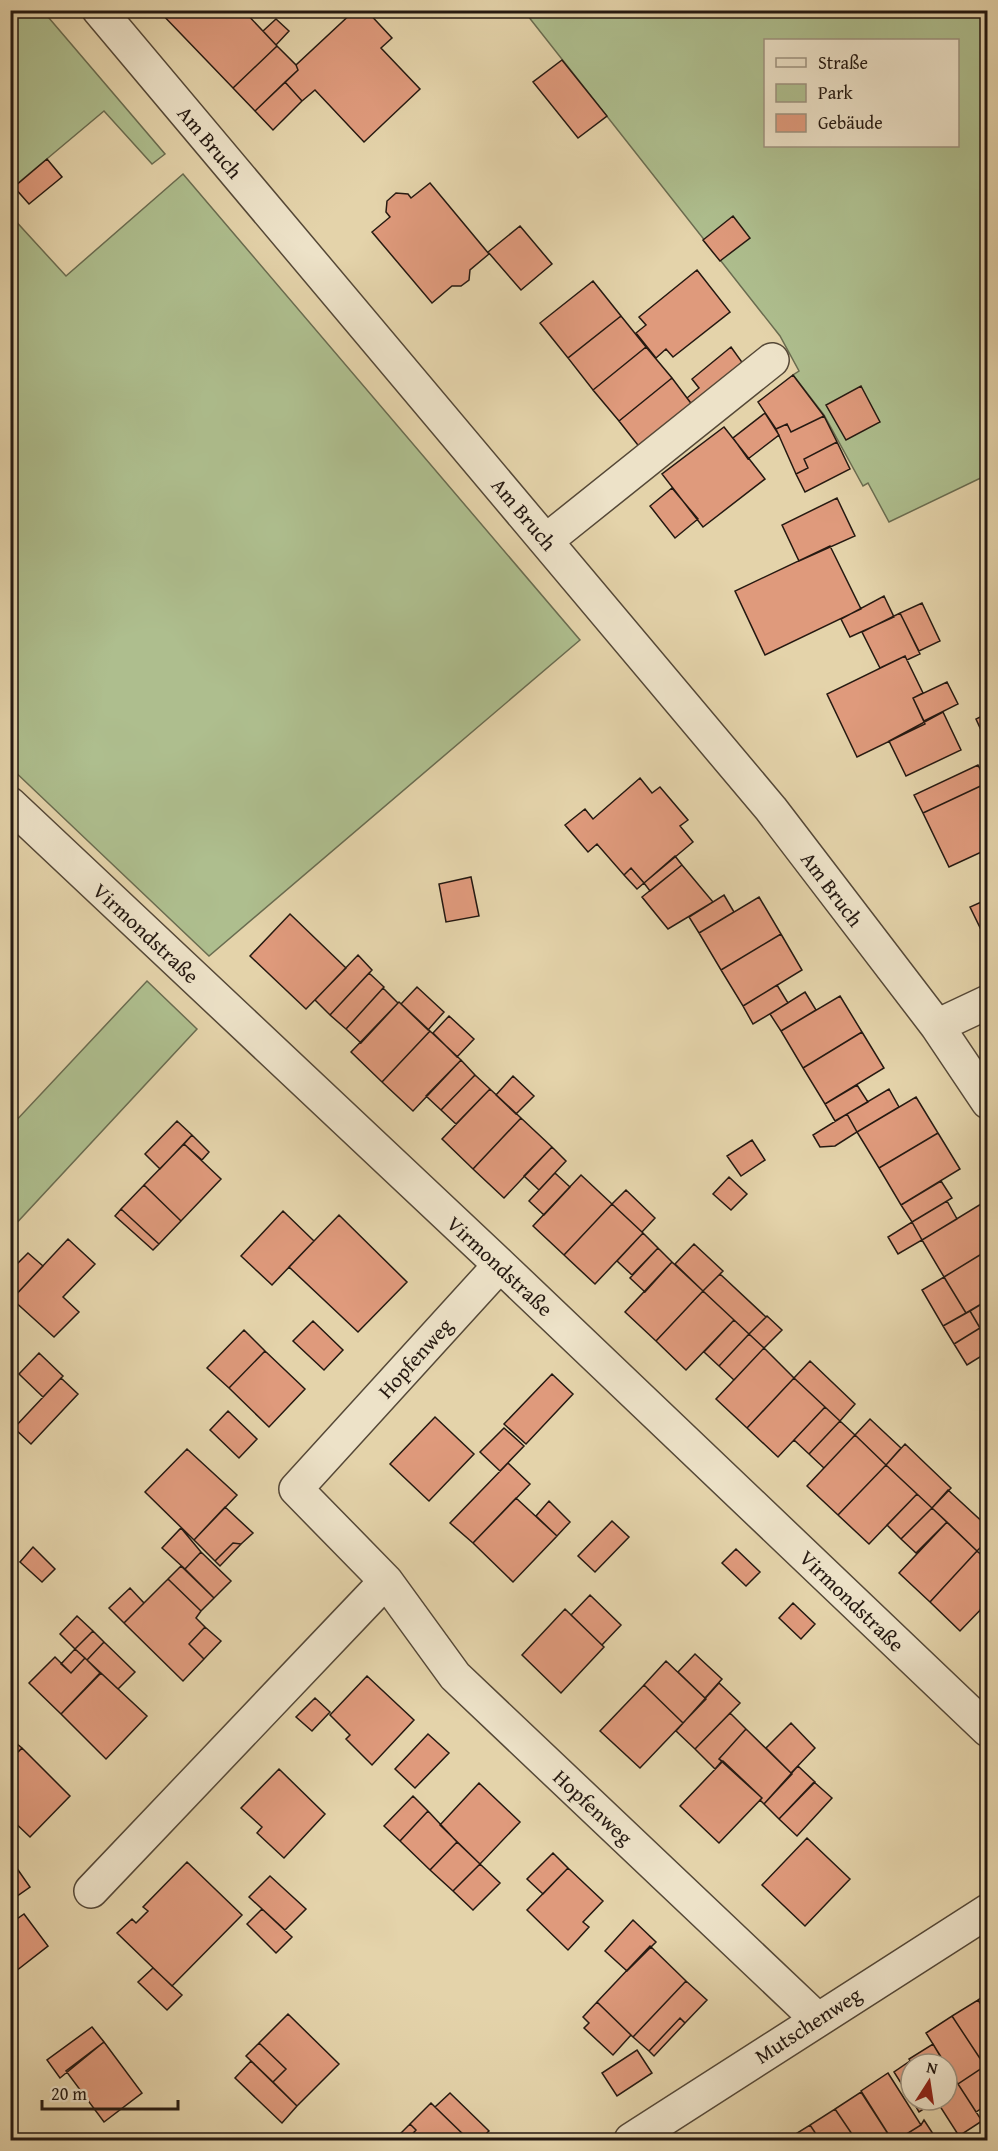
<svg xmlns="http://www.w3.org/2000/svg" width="998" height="2151" font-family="'Gentium Book Plus',serif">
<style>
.green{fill:#aebe8e;stroke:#6a6c50;stroke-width:1.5;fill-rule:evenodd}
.building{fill:#df9a7c;stroke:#251911;stroke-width:1.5}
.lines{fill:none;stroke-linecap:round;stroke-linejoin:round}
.minor-casing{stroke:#554837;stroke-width:36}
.minor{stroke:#ede2c8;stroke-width:33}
.labels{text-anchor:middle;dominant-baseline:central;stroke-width:4.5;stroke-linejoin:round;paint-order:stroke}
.street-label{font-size:21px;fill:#251911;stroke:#ede2c8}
</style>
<rect width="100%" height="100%" fill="#e4d3aa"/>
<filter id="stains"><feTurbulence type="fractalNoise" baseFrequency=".00333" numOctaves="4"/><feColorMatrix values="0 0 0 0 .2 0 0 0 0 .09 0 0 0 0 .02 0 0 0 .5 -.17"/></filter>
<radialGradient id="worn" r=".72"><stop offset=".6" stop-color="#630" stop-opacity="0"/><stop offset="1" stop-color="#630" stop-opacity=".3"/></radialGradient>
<path class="green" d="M11,10L43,11L165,154L152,164L104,111L11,189Z
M524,11H987V475L889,522L868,483L863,486L824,415L793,375L799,371L780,336ZM766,40H958V146H766Z
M183,174L580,640L209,956L10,767L11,216L66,276Z
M147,981L197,1029L11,1229V1126Z"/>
<path class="building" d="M158,10H243L277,46L233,88Z
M355,10H366L392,38L381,48L420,89L364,142L315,90L302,101L285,82L298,70L296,65Z
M276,19L289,31L276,45L263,31Z
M277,46L296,65L298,70L255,111L233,88Z
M562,60L607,116L578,138L533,82Z
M285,82L302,101L273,130L255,111Z
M47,159L62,177L29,204L14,187Z
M430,183L489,254L470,270L469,280L461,286H452L432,303L372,232L390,217L386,212L387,201L396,193L408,194L411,198Z
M733,216L750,238L720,261L703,240Z
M520,226L552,264L521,290L488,252Z
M697,270L730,312L673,357L666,349L656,358L636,333L646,325L639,317Z
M593,281L621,316L568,358L540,323Z
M621,316L646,347L593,390L568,358Z
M646,347L672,378L619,421L593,390Z
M731,347L744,365L693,406L687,398L699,388L692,379Z
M793,375L824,416L791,432L787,424L776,429L758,402Z
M672,378L693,406L641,449L619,421Z
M861,386L880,422L846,440L826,405Z
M765,413L779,435L748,459L733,438Z
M824,416L837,442L804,459L808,468L796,474L776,429L787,424L791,432Z
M724,427L765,479L703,527L662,474Z
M837,442L850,469L805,492L796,474L808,468L804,459Z
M672,488L698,519L675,538L650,506Z
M837,498L855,536L799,561L782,525Z
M830,546L861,609L765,655L735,591Z
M884,596L894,617L850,637L841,619Z
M922,603L940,641L919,651L900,613Z
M900,613L920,654L907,660L905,656L880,668L862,632Z
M905,656L923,693L913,698L925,724L857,757L827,694Z
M947,682L958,704L924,721L913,698Z
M943,712L961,750L906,776L889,741Z
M988,713V740L986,741L976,719Z
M978,765L987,783L923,813L914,795Z
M640,778L652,793L660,787L688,820L680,826L693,842L644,883L631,868L624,875L597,844L588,852L565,825L585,809L593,819Z
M987,783L988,849L949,867L923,813Z
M675,856L682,865L650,891L644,883Z
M682,865L713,902L668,929L642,897Z
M631,868L644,883L637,889L624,875Z
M471,877L479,916L446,922L439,884Z
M724,895L734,912L699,933L689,917Z
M759,897L781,934L721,970L699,933Z
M988,899V944L970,907Z
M290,914L346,968L306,1009L250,956Z
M781,934L802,970L743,1006L721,970Z
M358,955L372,970L330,1015L315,1000Z
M369,973L384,987L346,1029L330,1015Z
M777,985L788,1003L753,1024L743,1006Z
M417,987L444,1012L428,1030L401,1004Z
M383,988L398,1003L361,1043L346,1029Z
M805,992L816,1010L781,1031L770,1014Z
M840,996L862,1032L803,1068L781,1031Z
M399,1002L430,1031L382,1082L351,1052Z
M449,1016L474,1039L457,1057L433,1033Z
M430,1031L461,1060L413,1111L382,1082Z
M862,1032L884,1068L825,1104L803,1068Z
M461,1060L475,1075L441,1110L426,1096Z
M475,1075L490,1089L456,1124L441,1110Z
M513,1076L534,1096L516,1114L496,1095Z
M857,1085L868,1102L835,1121L825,1104Z
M490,1089L521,1118L473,1169L442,1139Z
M889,1089L899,1107L857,1132L847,1114Z
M916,1097L938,1133L879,1168L857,1132Z
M847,1114L857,1132L835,1146L820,1147L813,1135Z
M521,1118L552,1147L504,1198L473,1169Z
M177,1121L192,1135L160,1169L145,1154Z
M938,1133L960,1169L901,1205L879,1168Z
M192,1135L209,1152L202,1160L184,1144Z
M752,1140L765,1160L741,1176L727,1156Z
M184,1144L221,1179L181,1221L144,1185Z
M552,1147L566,1161L539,1190L524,1176Z
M555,1173L570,1187L544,1215L529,1201Z
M581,1175L612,1204L564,1255L533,1226Z
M729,1177L747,1194L731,1210L713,1194Z
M941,1181L952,1198L912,1222L901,1205Z
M144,1185L181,1221L159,1244L121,1209Z
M626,1190L655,1218L642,1232L612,1204Z
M947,1201L957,1219L922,1240L912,1222Z
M612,1204L643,1233L595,1284L564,1255Z
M981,1204L988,1214V1250L944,1277L922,1240Z
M121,1209L159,1244L153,1250L115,1216Z
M283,1211L314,1241L272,1285L241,1256Z
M339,1215L407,1282L358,1332L289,1267Z
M912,1222L922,1240L898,1254L888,1237Z
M643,1233L658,1248L632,1275L617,1261Z
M68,1239L95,1264L63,1297L79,1312L54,1337L12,1299Z
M694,1244L723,1271L703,1291L675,1264Z
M658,1248L672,1262L645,1292L630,1278Z
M988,1250V1300L966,1313L944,1277Z
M28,1253L43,1266L10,1301V1271Z
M672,1262L703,1291L656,1341L625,1312Z
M720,1274L766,1317L749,1334L703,1291Z
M944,1277L966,1313L943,1326L922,1290Z
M703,1291L734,1320L686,1370L656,1341Z
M988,1300V1324L980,1328L970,1311Z
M970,1311L980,1328L954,1344L943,1326Z
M767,1316L782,1330L764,1348L749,1334Z
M734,1320L749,1334L719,1366L704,1352Z
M313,1321L343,1350L324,1370L293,1341Z
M980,1328L988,1340V1352L967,1365L954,1344Z
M244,1330L265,1351L229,1388L207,1368Z
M749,1334L764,1348L734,1380L719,1366Z
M764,1348L794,1378L747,1428L716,1399Z
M265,1351L305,1389L269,1427L229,1388Z
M39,1353L63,1376L43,1397L19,1374Z
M810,1361L855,1404L840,1421L794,1378Z
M552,1374L573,1394L526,1444L504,1424Z
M61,1378L78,1394L31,1444L14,1428Z
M794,1378L825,1407L778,1457L747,1428Z
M825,1407L840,1421L809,1454L794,1440Z
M228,1411L257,1439L239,1458L210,1430Z
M435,1417L474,1454L429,1501L390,1464Z
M870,1419L901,1448L886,1465L855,1435Z
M840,1421L855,1435L824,1468L809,1454Z
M504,1428L524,1446L500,1471L480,1452Z
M855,1435L886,1465L838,1515L807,1486Z
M905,1444L951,1488L932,1508L886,1465Z
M187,1449L237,1495L194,1540L145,1492Z
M508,1463L530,1484L473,1543L450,1523Z
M886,1465L917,1494L869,1544L838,1515Z
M948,1490L988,1527V1540L977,1551L932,1508Z
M917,1494L932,1508L901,1539L887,1525Z
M516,1498L557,1536L513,1582L473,1543Z
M549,1501L570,1522L557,1536L536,1516Z
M225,1507L253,1533L241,1544L233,1543L215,1561L194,1540Z
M932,1508L947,1522L916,1553L901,1539Z
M612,1521L629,1537L595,1572L578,1556Z
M947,1522L977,1551L930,1602L899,1573Z
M181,1528L201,1552L185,1569L162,1548Z
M233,1543L241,1544L220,1566L215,1561Z
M33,1547L55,1569L42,1582L20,1562Z
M736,1549L760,1572L746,1586L722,1563Z
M977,1551L988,1561V1602L960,1631L930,1602Z
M201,1552L231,1581L214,1598L185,1569Z
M181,1566L214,1598L201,1611L168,1579Z
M168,1579L201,1611L196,1618L205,1627L189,1644L204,1659L183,1681L124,1623Z
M130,1588L144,1603L124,1623L109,1608Z
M590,1595L621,1625L602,1645L571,1615Z
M988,1602V1617L980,1610Z
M793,1603L815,1624L801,1639L779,1618Z
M565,1609L604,1647L561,1693L522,1655Z
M77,1616L93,1631L75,1649L60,1634Z
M205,1627L221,1641L204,1659L189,1644Z
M93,1631L104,1642L87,1660L75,1649Z
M104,1642L135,1672L118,1689L87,1660Z
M75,1649L85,1658L71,1673L61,1664Z
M695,1654L722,1679L705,1698L678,1672Z
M55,1657L71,1673L85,1658L100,1673L61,1714L29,1683Z
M666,1661L706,1699L683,1723L644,1685Z
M101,1673L147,1716L106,1759L61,1714Z
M367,1676L414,1720L372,1765L346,1739L350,1735L330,1715Z
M719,1683L740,1703L695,1749L676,1731Z
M644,1685L683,1723L640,1768L600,1731Z
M315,1698L330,1712L312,1731L296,1717Z
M730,1713L746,1729L719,1759L722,1761L715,1769L695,1749Z
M791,1723L815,1748L791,1773L766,1748Z
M746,1729L792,1774L764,1804L760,1800L762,1798L719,1759Z
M428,1734L449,1753L415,1788L395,1769Z
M10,1738L22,1748L10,1760Z
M22,1748L70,1796L30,1837L10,1818V1760Z
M723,1761L762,1798L719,1843L680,1806Z
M798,1766L815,1782L779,1819L764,1804Z
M279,1769L325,1814L284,1858L257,1833L262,1827L241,1808Z
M814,1782L832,1798L797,1836L779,1819Z
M479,1783L520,1822L480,1864L440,1825Z
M413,1796L428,1811L400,1841L384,1826Z
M428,1811L457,1842L430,1870L400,1841Z
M807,1838L850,1879L805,1926L762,1885Z
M457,1842L480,1864L453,1891L430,1870Z
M553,1853L568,1868L543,1894L527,1879Z
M187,1862L242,1915L172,1986L117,1933L132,1919L136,1923L148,1911L143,1907Z
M480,1864L500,1883L473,1910L453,1891Z
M16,1867L30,1887L10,1901V1872Z
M568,1868L603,1901L583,1922L589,1927L568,1950L527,1910Z
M270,1876L306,1909L285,1930L249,1897Z
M262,1909L292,1937L276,1953L247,1924Z
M24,1914L48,1946L16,1971L10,1964V1924Z
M633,1920L656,1942L627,1971L605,1951Z
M650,1946L686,1981L633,2037L597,2002Z
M153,1968L182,1995L167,2010L138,1982Z
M686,1981L707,2000L685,2023L680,2018L649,2051L633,2037Z
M988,1993V2015L978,2000Z
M978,2000L988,2015V2064L985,2066L952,2016Z
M597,2002L631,2035L613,2055L584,2028L589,2023L583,2017Z
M288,2014L339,2064L297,2106L273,2082L286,2069L259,2043Z
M952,2016L985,2066L958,2084L926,2033Z
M680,2018L685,2023L654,2056L649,2051Z
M92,2027L104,2042L60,2078L47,2060Z
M104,2042L142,2093L104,2122L66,2071Z
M259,2043L286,2069L273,2082L246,2056Z
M933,2044L945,2064H912L909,2059Z
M637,2050L652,2073L617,2096L602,2073Z
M251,2061L297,2106L282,2123L235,2078Z
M910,2061L912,2064L911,2099L894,2072Z
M985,2066L988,2070V2104L976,2112L958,2084Z
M947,2067L982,2121L959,2136L936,2100H947Z
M888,2073L921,2125L897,2140H892L861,2091Z
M861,2092L892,2140H856L835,2109Z
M450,2093L489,2131L479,2140H469L435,2107Z
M912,2100H936V2101L919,2112Z
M431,2103L435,2107L469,2140H407L416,2130L410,2124Z
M835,2109L856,2140H820L810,2125Z
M924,2120L937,2140H897L921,2125Z
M410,2124L416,2130L407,2140H394Z
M810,2125L820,2140H786Z"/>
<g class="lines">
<g class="minor-casing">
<path id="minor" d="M99,10L771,809L937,1026L988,1102
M547,540L772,360
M10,804L500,1265L988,1730
M937,1026L988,1002
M500,1265L296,1489L386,1581L455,1676L817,2019
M91,1891L386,1581
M631,2140L988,1911"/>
</g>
<use href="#minor" class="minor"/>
</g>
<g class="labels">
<g class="street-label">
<text transform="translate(210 142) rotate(50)">Am Bruch</text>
<text transform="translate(524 514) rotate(50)">Am Bruch</text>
<text transform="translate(832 889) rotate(53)">Am Bruch</text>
<text transform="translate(146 933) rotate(43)">Virmondstraße</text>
<text transform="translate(500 1266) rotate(43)">Virmondstraße</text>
<text transform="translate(415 1358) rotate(-48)">Hopfenweg</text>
<text transform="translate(852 1601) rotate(44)">Virmondstraße</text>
<text transform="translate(593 1807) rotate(43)">Hopfenweg</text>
<text transform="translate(808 2025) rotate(-33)">Mutschenweg</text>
</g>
</g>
<rect width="998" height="2151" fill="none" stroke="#e4d3aa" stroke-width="36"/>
<rect x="12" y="12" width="974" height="2127" fill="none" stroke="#251911" stroke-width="3"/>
<rect x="18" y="18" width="962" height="2115" fill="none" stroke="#251911" stroke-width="1.5"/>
<rect x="764" y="39" width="195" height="108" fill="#ede2c8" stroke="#9d927f" stroke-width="1.5"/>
<rect x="776" y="58" width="30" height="9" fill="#ede2c8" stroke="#9d927f" stroke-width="1.5"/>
<text x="818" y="69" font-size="18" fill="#251911">Straße</text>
<rect x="776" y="84" width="30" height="18" fill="#aebe8e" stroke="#9d927f" stroke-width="1.5"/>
<text x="818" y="99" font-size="18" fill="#251911">Park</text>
<rect x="776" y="114" width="30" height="18" fill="#df9a7c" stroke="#9d927f" stroke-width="1.5"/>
<text x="818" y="129" font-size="18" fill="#251911">Gebäude</text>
<g transform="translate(929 2082) rotate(12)"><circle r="28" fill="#ede2c8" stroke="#9d927f" stroke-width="1.5"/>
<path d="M0-4.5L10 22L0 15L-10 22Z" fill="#8f2418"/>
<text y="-9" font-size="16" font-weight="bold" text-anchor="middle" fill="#251911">N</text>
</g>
<path d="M42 2100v9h136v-9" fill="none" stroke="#251911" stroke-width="3"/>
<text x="51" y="2100" font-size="18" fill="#251911" stroke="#ede2c8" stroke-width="4.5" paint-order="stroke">20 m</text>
<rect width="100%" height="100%" filter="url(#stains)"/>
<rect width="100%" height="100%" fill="url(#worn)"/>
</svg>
